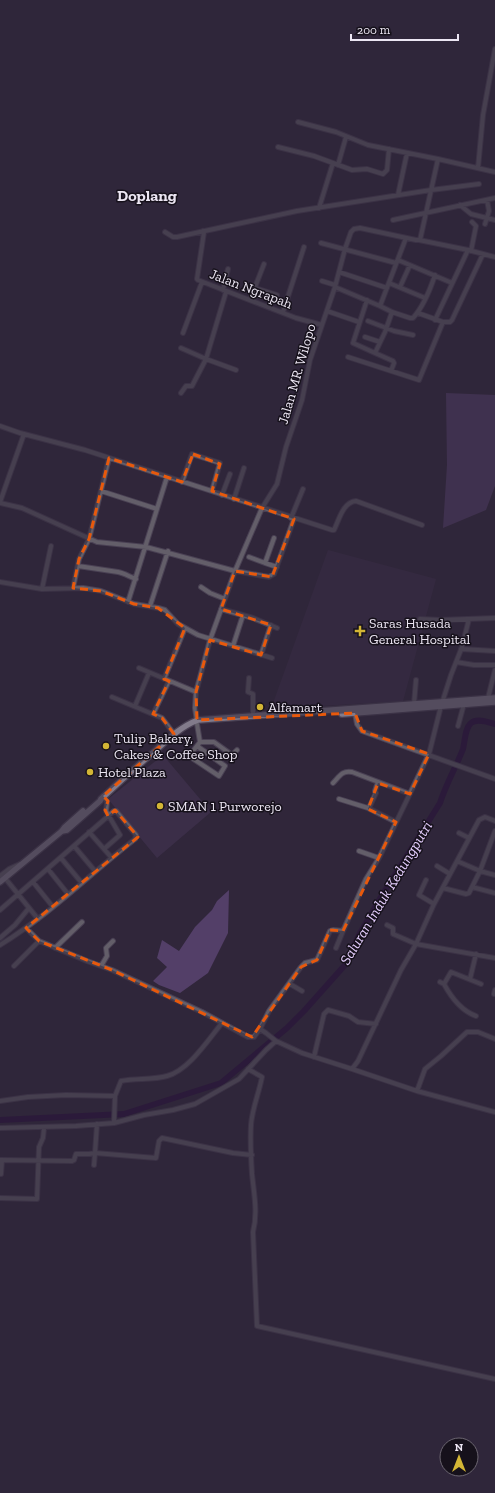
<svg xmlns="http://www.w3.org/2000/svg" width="495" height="1493" font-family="'Zilla Slab',serif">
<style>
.built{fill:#3b2e48}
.green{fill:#533f68}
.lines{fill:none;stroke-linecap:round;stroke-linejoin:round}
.river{stroke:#260d3a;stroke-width:6}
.minor-casing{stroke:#4a4154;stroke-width:6}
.secondary-casing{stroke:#4a4154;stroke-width:8}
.minor{stroke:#635e69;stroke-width:4}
.secondary{stroke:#827b8b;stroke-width:5.5}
.marked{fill:none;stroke:#e8590c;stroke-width:3;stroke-dasharray:8 5;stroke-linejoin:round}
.poi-dot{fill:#d3b635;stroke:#16111b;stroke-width:1.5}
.labels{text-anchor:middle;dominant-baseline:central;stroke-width:3;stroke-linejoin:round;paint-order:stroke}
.street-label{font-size:14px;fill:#ece6f3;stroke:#16111b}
.poi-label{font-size:14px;fill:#ece6f3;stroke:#16111b;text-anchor:start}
.water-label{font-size:15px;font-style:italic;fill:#e5cefe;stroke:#16111b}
.quarter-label{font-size:16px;font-weight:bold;fill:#ece6f3;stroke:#16111b}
</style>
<rect width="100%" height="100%" fill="#30263a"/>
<path class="built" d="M328,550L436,579L403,701L271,709Z
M163,755L211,812L157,858L108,799Z"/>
<path class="green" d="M446,393L495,395V486L486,510L443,528L447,465Z
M229,890L228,933L208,973L180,993L159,985L153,981L167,967L157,958L162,940L179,951L195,927L212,910L217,901Z"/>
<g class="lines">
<path class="river" d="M0,1120L124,1114L221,1083L287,1028L304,1011L345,965L359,935L381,897L440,803C446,784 456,767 463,749C465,741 465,728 471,723C477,718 488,722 495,724"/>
<g class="minor-casing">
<path id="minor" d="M298,122L336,132L368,145L438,159
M278,147L314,156L352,170L367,169L383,174L387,170L389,149
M338,165L346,137
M478,168L483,115L495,49
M398,195L407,153
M460,205L471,214L495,220
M319,208L333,163
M393,220L495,198
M485,224L489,211L487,200
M203,231L204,232L197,279L198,280L296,318L322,325
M165,232L173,237H177L297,211L431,190L479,184
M419,240L468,250L495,257
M321,243L396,263
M471,251L476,226L472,222
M398,260L452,283
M339,272L387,288
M322,281L335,285
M389,283L425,298
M335,287L380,306
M400,287L410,265
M255,288L277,295
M223,290L228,269
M250,300L264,264
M367,300L353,343L375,353
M327,311L359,322
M283,312L304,247
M392,312L410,318H413C424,306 430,290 435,275
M418,313L443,322
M435,320L468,250
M368,321L394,331L413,335
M183,333L202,282
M365,337L380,342
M181,348L206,359L226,292
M348,357L419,380L443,322H450L452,320L483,254
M391,371L394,363L393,361L375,353L385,332L392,312L380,306L406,238
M181,393L186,386H192L206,359L236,370
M0,426L20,433L85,450L332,530H334C339,520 343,502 356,501L422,525
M182,482L192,454L220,463L212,491
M101,491L157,509
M222,495L230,474
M234,499L244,468
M0,502L24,434
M0,503L22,508L97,542L146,547L235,571L269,577L274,574L294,519
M291,518L303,489
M249,557L265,563L274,538
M265,563L277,567
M78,566C91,568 105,570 118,572C124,573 130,577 136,579
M0,582L42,589L83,588L101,591L134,604L158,608L165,610L178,624L198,635L272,658
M201,587L210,593L225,599
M73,588L79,559L89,539L109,458
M42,589L51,546
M128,602L167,477
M150,606L168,551
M221,609L253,618L277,628
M420,619L440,620L495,618
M233,646L243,615
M461,649L495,651
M261,655L271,625
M456,662L474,665H495
M139,668L196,692
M249,678L248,692L253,694V716
M164,679L185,628
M112,697L162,718L174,734
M488,698L495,670
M414,704L416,680
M135,706L149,673
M355,713L357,724L362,731L495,779
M153,714L169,681
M197,721L195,708L196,692L210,640L235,571L262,508L277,484L286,447L302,400L310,360L335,287L345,249L351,232L354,229L360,228L416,240H420L438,159L495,172
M458,726L464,704
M200,742H214L232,755L237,750
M197,746L225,766L219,776L189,756L190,755L200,742L197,724
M333,783C339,777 342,770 352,772L410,794
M103,796L107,802L106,811L120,835L104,849
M339,799L368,808L396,822
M369,808L376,793L375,791L378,782
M89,832L111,857
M459,833L469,838
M74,846L95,871
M359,851L379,858
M61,858L81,882
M457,861L480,871L495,875
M437,866L450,874
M48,869L68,894
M0,876L9,869L20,864
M5,878L38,919
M426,880L419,895L434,904
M33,882L53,907
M472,887L495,893
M443,888L466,894L469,893L480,871L495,831
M0,910L114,811H116L136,835L135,839C90,874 49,915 0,945
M387,925L393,928V934L416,944L434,904L479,820L485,817L495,821
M26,928L39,941L87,961L112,970L202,1012L248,1037H254L260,1029
M0,938L15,925L29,908
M55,948L82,922
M336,948L343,931
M14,966L39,941
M101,966L107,956L106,948L113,941
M470,979L476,954
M440,982L444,984C451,997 462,1011 476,1016
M290,984L302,991
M444,984L451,972L481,984
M494,994L495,990
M276,1041L266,1033L260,1029L269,1011L301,967L305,963L317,960L330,931L333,930L343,931L366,879L379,858L429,754L441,706L451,675L462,647L469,619
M314,1057L324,1014L328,1010L349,1016L358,1022L376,1024
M248,1069L262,1077C259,1093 252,1109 251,1125C250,1141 251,1158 252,1174C254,1194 258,1213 253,1232L257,1326L495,1379
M352,1069L417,1091L495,1112
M417,1091L425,1069L441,1056L467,1032H478L495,1039
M0,1101L28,1097L66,1095L115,1096L121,1081C136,1078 153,1080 167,1076C189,1070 208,1040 222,1023
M114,1123L115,1096
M97,1124L95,1153L156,1158L159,1141L162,1138L233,1153L252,1155
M0,1128L76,1126L114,1123L144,1115L173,1110L195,1104L239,1079L266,1050L276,1041L302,1053L352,1069L358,1061L401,970L416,944L495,958
M0,1160L72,1161L74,1160L76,1154H89L95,1153L94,1165
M1,1174L2,1160
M0,1198L37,1199L39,1147L43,1138L44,1128"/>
</g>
<g class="secondary-casing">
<path id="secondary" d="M342,714L495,702
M62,831L67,830L100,801L101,799C119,782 137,766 156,750C169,738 182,726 198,720L495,698
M0,882L62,831L65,827L83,811"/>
</g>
<use href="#minor" class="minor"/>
<use href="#secondary" class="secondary"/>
</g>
<path d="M0 0H495V1493H0ZM193,454L220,464L212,491L294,519L272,577L235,571L221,609L271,625L261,655L210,640L196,692L197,720L355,713L362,731L429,754L410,794L378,783L368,809L396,822L343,931L330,930L317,960L301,967L252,1037L112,970L39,941L26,928L138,837L115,810L108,816L105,810L108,801L103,796L174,734L162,718L153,714L169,681L164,679L185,628L158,608L134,604L101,591L73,588L79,559L89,539L109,458L182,482Z" fill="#30263a" fill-opacity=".55" fill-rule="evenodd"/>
<path class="marked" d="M193,454L220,464L212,491L294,519L272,577L235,571L221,609L271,625L261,655L210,640L196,692L197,720L355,713L362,731L429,754L410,794L378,783L368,809L396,822L343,931L330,930L317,960L301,967L252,1037L112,970L39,941L26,928L138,837L115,810L108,816L105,810L108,801L103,796L174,734L162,718L153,714L169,681L164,679L185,628L158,608L134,604L101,591L73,588L79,559L89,539L109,458L182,482Z"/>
<g class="poi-dot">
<path d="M358 625h4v4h4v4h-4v4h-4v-4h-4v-4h4z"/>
<circle cx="260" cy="707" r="4"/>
<circle cx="106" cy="746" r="4"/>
<circle cx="90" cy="772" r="4"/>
<circle cx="160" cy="806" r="4"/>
</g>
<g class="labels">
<g class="street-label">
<text transform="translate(251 289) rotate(21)">Jalan Ngrapah</text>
<text transform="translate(297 374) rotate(-74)">Jalan MR. Wilopo</text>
</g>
<g class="poi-label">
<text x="369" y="623">Saras Husada<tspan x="369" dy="16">General Hospital</tspan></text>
<text x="268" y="707">Alfamart</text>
<text x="114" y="738">Tulip Bakery,<tspan x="114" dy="16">Cakes &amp; Coffee Shop</tspan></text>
<text x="98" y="772">Hotel Plaza</text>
<text x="168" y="806">SMAN 1 Purworejo</text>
</g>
<g class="water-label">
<text transform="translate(386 893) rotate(-59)">Saluran Induk Kedungputri</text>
</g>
<g class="quarter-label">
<text x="147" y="195">Doplang</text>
</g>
</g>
<g transform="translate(459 1457)"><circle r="19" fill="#16111b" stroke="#6c6671"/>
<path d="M0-3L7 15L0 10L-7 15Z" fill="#d3b635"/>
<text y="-6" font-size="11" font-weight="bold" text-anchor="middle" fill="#ece6f3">N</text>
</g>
<path d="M351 34v6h107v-6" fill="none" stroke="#ece6f3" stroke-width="2"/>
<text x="357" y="34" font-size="12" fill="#ece6f3" stroke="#16111b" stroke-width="3" paint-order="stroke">200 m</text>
</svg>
